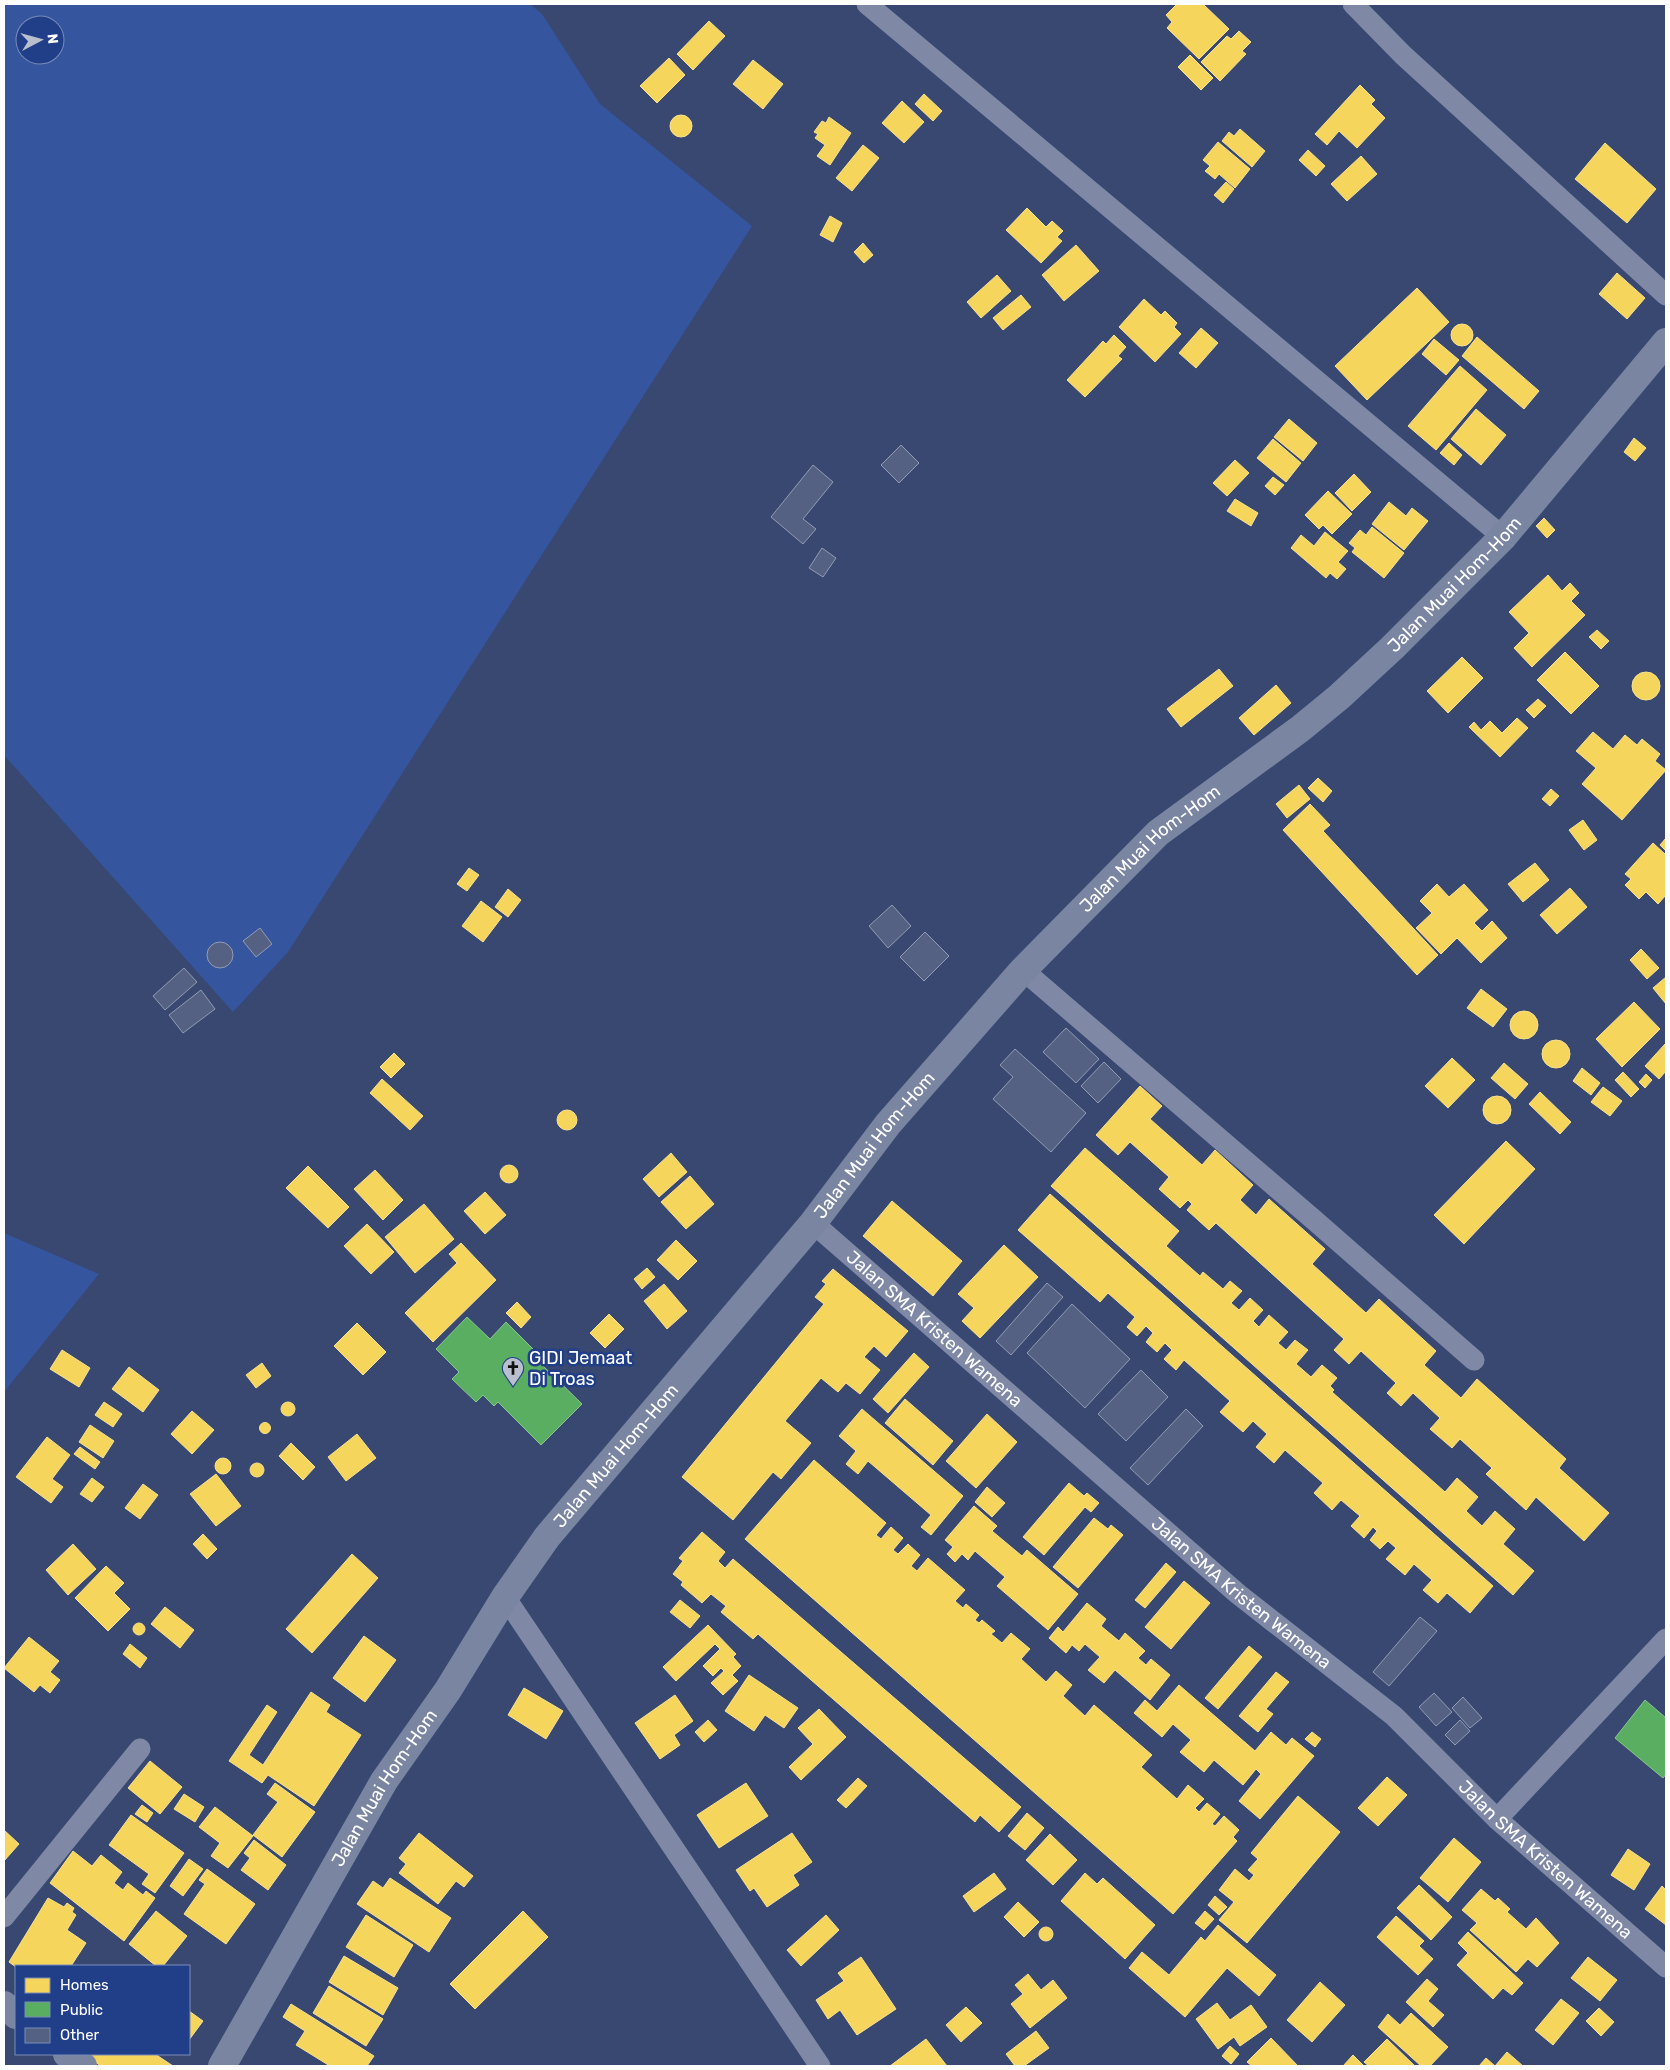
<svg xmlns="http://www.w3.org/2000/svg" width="1670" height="2070" font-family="Rubik,sans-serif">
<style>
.green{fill:#35559e;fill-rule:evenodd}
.homes{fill:#f6d55c;stroke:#f9e28d}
.public{fill:#5aae61;stroke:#8cc690}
.building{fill:#546182;stroke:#939cb4}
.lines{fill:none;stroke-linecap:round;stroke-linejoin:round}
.street{stroke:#7f89a6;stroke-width:21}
.secondary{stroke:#7a85a1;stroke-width:28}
.labels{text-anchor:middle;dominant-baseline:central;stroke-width:5;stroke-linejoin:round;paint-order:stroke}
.street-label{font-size:18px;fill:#fff;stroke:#213e88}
.poi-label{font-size:18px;fill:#fff;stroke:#213e88;text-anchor:start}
</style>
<rect width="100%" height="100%" fill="#384871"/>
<path class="green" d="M4,4H530L542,14L600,104L752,226L288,952L233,1012L4,755ZM25,25H55V55H25Z
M4,1233L99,1274L4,1392Z"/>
<path class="homes" d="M1177,4H1203L1229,29L1199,59L1167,28L1172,22L1166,15Z
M709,21L725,36L693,70L677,54Z
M1239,31L1251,42L1242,51L1246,54L1220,81L1201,62L1227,36L1231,39Z
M1190,55L1213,78L1201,90L1178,67Z
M669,58L685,75L657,103L640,86Z
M753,60L783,84L763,109L733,84Z
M1360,85L1375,100L1371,104L1385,118L1357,148L1339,131L1327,145L1315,134Z
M924,94L942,111L933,121L915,104Z
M902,101L924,122L904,143L882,123Z
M670 126a11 11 0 1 1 22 0a11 11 0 1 1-22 0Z
M829,117L851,133L830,165L817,156L825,145L815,138L818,134L814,132L822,121L826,123Z
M1240,129L1265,151L1252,167L1222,141L1229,132L1234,136Z
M1218,142L1250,169L1235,188L1219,174L1215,179L1205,171L1210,166L1203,160Z
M1605,143L1656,189L1627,223L1575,179Z
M863,145L879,158L852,191L836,178Z
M1308,150L1325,166L1316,176L1299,160Z
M1361,156L1377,174L1347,201L1331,184Z
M1226,182L1234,189L1223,203L1214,195Z
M1027,208L1046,227L1052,221L1063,231L1057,237L1062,241L1041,263L1006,230Z
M830,216L842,223L833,242L820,235Z
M863,243L873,255L864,263L854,252Z
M1076,245L1099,271L1064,301L1042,275Z
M1617,273L1645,298L1627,319L1599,294Z
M997,275L1011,291L981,318L967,302Z
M1417,288L1449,322L1367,400L1335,366Z
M1021,295L1031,307L1003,330L993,318Z
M1144,299L1161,315L1165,311L1177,323L1174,327L1181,334L1155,362L1119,327Z
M1451 335a11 11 0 1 1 22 0a11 11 0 1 1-22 0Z
M1201,328L1218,343L1196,368L1179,353Z
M1114,335L1126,347L1118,356L1122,359L1085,397L1067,380L1103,341L1106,344Z
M1477,337L1539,391L1524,409L1462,356Z
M1434,339L1459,360L1446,375L1422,354Z
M1460,366L1487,390L1436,450L1408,426Z
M1476,409L1506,435L1481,465L1451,439Z
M1289,419L1317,443L1303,461L1274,437Z
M1634,438L1646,448L1635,461L1624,452Z
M1273,439L1301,463L1286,482L1257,458Z
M1449,443L1462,455L1454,465L1440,453Z
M1235,460L1249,473L1227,496L1213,483Z
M1354,474L1371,492L1352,511L1335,493Z
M1273,477L1284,485L1275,495L1265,486Z
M1328,491L1352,514L1332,534L1323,525L1319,529L1305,515Z
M1235,499L1258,513L1251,526L1227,511Z
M1389,502L1406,516L1412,508L1428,521L1404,550L1372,524Z
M1544,518L1555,530L1547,538L1536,526Z
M1372,527L1404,553L1384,578L1352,552L1355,548L1349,543L1360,530L1366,535Z
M1325,532L1348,551L1338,562L1346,569L1337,579L1330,573L1326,578L1291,548L1301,535L1314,546Z
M1548,575L1562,591L1570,583L1579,593L1571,601L1585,615L1532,667L1514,648L1529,633L1509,612Z
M1597,630L1609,641L1601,649L1589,637Z
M1565,652L1599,686L1571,714L1537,680Z
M1462,657L1483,678L1448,713L1427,691Z
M1219,669L1233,686L1181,727L1167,709Z
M1632 686a14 14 0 1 1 28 0a14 14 0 1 1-28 0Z
M1276,685L1291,703L1254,735L1239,718Z
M1538,699L1546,706L1534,718L1526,710Z
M1517,718L1528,728L1500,757L1469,727L1474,722L1481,730L1490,721L1502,733Z
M1593,732L1613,749L1625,735L1637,745L1642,739L1660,754L1655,761L1666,770L1622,820L1582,784L1596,768L1576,751Z
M1318,778L1332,791L1323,802L1308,788Z
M1299,785L1310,799L1287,818L1276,804Z
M1551,789L1559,796L1550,806L1542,799Z
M1310,804L1330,825L1323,831L1438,955L1417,975L1283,830Z
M1583,820L1597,840L1584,850L1569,830Z
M1666,838V851L1660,845Z
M1653,843L1666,855V895L1658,904L1646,892L1639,899L1625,885L1631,879L1625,874Z
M1535,863L1549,880L1523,902L1508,884Z
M469,868L479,875L467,891L457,884Z
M1437,884L1449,897L1464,884L1488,910L1474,923L1482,931L1492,921L1507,938L1481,963L1457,938L1441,954L1416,928L1432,913L1420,901Z
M1570,888L1587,907L1557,934L1540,915Z
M508,889L521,900L508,917L495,907Z
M481,901L502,917L483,942L462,926Z
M1641,949L1659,968L1647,979L1630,960Z
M1666,977V1004L1653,988Z
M1481,989L1507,1009L1493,1027L1467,1008Z
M1634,1002L1660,1029L1622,1067L1596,1039Z
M1510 1025a14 14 0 1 1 28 0a14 14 0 1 1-28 0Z
M1542 1054a14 14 0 1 1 28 0a14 14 0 1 1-28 0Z
M1665,1044L1666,1071L1659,1079L1645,1066Z
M394,1053L405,1064L391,1078L380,1067Z
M1452,1058L1475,1080L1448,1108L1425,1086Z
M1504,1063L1528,1084L1515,1099L1491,1078Z
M1582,1068L1600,1083L1591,1095L1573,1081Z
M1623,1072L1639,1089L1631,1097L1615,1080Z
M1646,1074L1652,1080L1645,1088L1639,1082Z
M382,1079L423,1116L410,1130L370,1093Z
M1140,1086L1162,1106L1150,1119L1202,1165L1215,1150L1253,1185L1240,1200L1256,1215L1269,1199L1325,1249L1312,1264L1366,1313L1379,1299L1436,1351L1424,1365L1461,1398L1477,1379L1566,1459L1559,1468L1609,1513L1584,1541L1536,1497L1526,1510L1486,1474L1492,1468L1460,1439L1452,1448L1430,1429L1440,1418L1413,1393L1401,1406L1387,1393L1396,1383L1361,1351L1349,1364L1334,1350L1344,1339L1216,1223L1209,1230L1187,1210L1192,1204L1188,1200L1180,1208L1159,1189L1169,1177L1130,1142L1118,1155L1096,1135Z
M1603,1087L1622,1101L1610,1116L1591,1102Z
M1540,1092L1571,1122L1560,1134L1529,1104Z
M1483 1110a14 14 0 1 1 28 0a14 14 0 1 1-28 0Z
M557 1120a10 10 0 1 1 20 0a10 10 0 1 1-20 0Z
M1506,1141L1535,1169L1464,1244L1434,1215Z
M1085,1148L1179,1231L1166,1246L1200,1276L1203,1272L1223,1289L1230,1281L1242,1291L1231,1303L1239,1310L1250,1298L1263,1310L1253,1321L1259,1327L1269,1315L1288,1332L1278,1343L1286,1350L1295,1340L1308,1350L1296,1364L1311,1377L1322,1365L1337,1378L1330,1386L1334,1390L1332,1392L1445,1492L1457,1478L1478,1497L1466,1511L1482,1526L1495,1511L1515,1529L1503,1544L1534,1571L1513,1595L1051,1186Z
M671,1153L687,1172L659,1197L643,1179Z
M500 1174a9 9 0 1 1 18 0a9 9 0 1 1-18 0Z
M308,1166L349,1207L328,1228L286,1188Z
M375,1170L403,1200L383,1220L354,1189Z
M690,1176L714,1204L686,1229L661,1202Z
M485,1192L506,1215L485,1234L464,1211Z
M1050,1194L1493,1586L1470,1613L1447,1593L1438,1603L1423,1590L1432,1580L1414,1564L1405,1575L1386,1559L1396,1548L1388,1541L1380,1549L1370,1540L1377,1531L1373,1527L1364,1538L1351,1526L1360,1516L1341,1500L1332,1510L1314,1493L1323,1483L1285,1450L1274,1463L1256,1447L1267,1434L1253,1421L1243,1432L1220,1412L1230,1401L1184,1360L1176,1370L1164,1359L1172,1350L1165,1343L1157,1352L1146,1342L1153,1333L1146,1326L1137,1336L1127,1327L1135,1317L1108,1293L1100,1302L1018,1230Z
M892,1201L962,1261L933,1296L863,1236Z
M424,1204L454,1239L415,1273L385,1237Z
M367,1224L394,1252L371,1274L344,1246Z
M676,1240L697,1261L678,1280L657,1260Z
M461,1243L496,1280L433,1342L405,1313L457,1263L449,1254Z
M1004,1245L1038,1277L980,1338L962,1321L974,1308L958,1294Z
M647,1268L655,1277L642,1289L634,1279Z
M833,1269L908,1331L886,1357L874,1346L864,1357L880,1370L860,1394L846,1383L838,1392L821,1378L785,1421L811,1443L781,1479L773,1472L733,1520L682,1477L824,1304L815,1297L826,1284L822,1281Z
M664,1284L687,1311L667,1329L644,1301Z
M517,1302L531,1317L521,1328L506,1313Z
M609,1314L624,1329L605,1348L590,1333Z
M357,1323L386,1352L363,1375L334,1346Z
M62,1350L90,1368L79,1387L50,1369Z
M914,1353L929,1367L888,1413L873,1399Z
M262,1363L271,1376L256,1388L246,1375Z
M129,1367L159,1390L143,1412L112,1389Z
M905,1399L953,1441L933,1465L885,1423Z
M281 1409a7 7 0 1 1 14 0a7 7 0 1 1-14 0Z
M104,1402L122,1414L113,1427L95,1415Z
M862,1409L963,1496L931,1535L921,1527L931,1515L868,1461L858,1474L846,1464L856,1451L839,1436Z
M192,1411L214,1430L192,1454L171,1434Z
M987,1414L1017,1442L976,1488L946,1461Z
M259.5 1428a5.5 5.5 0 1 1 11 0a5.5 5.5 0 1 1-11 0Z
M90,1425L114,1441L103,1458L79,1442Z
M357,1434L376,1458L346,1481L328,1457Z
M47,1437L70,1455L52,1479L63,1487L51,1503L16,1477Z
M291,1443L315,1467L303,1480L279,1456Z
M80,1447L100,1462L95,1469L74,1454Z
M215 1466a8 8 0 1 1 16 0a8 8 0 1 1-16 0Z
M814,1460L886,1523L876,1535L881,1539L891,1527L903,1538L893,1550L898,1554L908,1544L920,1555L911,1566L917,1571L928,1558L965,1590L955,1601L963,1608L966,1604L979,1615L975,1620L979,1623L982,1620L995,1631L991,1634L1002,1643L1011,1633L1030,1649L1021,1659L1046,1682L1056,1671L1072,1685L1063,1696L1085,1716L1094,1705L1152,1755L1141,1767L1177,1799L1188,1785L1204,1799L1195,1808L1199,1812L1207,1803L1220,1814L1212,1824L1215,1826L1224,1816L1239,1830L1233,1837L1237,1841L1173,1914L745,1539Z
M250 1470a7 7 0 1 1 14 0a7 7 0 1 1-14 0Z
M216,1474L241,1506L216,1526L190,1494Z
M92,1478L104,1487L92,1502L80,1494Z
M1069,1483L1084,1496L1087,1493L1099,1503L1091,1512L1085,1507L1044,1555L1023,1537Z
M143,1484L158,1495L140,1519L125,1508Z
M987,1487L1005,1503L992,1517L975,1502Z
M974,1506L997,1526L992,1531L1022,1556L1027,1550L1078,1594L1048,1630L997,1586L1005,1577L975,1551L968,1560L962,1554L955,1562L947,1554L953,1547L945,1540Z
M1094,1518L1108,1529L1111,1525L1123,1535L1078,1588L1053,1567Z
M702,1532L725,1552L718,1561L725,1568L733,1559L1021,1807L999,1832L980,1815L975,1822L758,1634L753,1639L721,1612L726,1606L711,1594L702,1603L681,1585L683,1582L673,1574L683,1561L679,1558Z
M203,1534L217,1549L207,1559L193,1544Z
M73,1544L96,1569L68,1595L46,1570Z
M352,1554L378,1578L312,1653L286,1629Z
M1166,1563L1176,1572L1145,1608L1135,1600Z
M106,1566L124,1583L114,1593L130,1609L108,1631L75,1598Z
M1184,1581L1210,1603L1171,1649L1145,1627Z
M680,1600L700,1616L690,1628L670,1612Z
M1087,1603L1106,1619L1101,1626L1119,1641L1125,1633L1145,1651L1138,1658L1146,1665L1151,1659L1170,1675L1150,1700L1115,1670L1104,1683L1088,1670L1100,1657L1085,1644L1079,1651L1072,1645L1066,1653L1049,1638L1058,1627L1063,1632Z
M165,1607L194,1630L180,1648L151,1624Z
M133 1629a6 6 0 1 1 12 0a6 6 0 1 1-12 0Z
M708,1625L736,1654L733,1657L741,1666L732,1675L738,1681L723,1695L711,1683L724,1671L721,1668L713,1676L703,1666L720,1649L715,1644L676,1681L663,1667Z
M364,1636L396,1660L365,1702L333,1678Z
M29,1637L59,1661L50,1672L60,1680L50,1693L40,1685L34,1692L4,1668Z
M130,1644L147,1658L140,1668L123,1654Z
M1249,1646L1262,1657L1218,1709L1205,1698Z
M1276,1672L1289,1682L1266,1709L1273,1714L1258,1732L1239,1716Z
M749,1675L798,1708L784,1728L765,1715L754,1731L725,1711Z
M1179,1685L1255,1751L1271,1732L1286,1745L1292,1738L1314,1756L1260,1819L1239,1801L1261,1774L1256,1769L1243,1785L1214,1760L1204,1772L1180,1752L1191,1740L1173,1724L1162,1737L1134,1713L1145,1700L1157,1711Z
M524,1688L563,1711L546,1739L508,1715Z
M311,1692L330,1705L326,1712L361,1735L314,1806L268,1775L262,1783L229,1761L267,1705L277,1712L249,1755L263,1765Z
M675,1695L693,1721L674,1735L680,1745L660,1759L635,1723Z
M819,1709L846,1737L801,1780L789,1767L813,1744L798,1728Z
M708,1720L717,1730L704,1742L695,1732Z
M1312,1732L1321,1739L1315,1747L1305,1739Z
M150,1761L182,1787L160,1814L128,1788Z
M1387,1777L1407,1795L1378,1826L1358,1808Z
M858,1778L867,1786L846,1808L837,1800Z
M275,1783L315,1812L282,1857L253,1835L278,1802L267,1794Z
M746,1783L768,1816L719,1848L697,1815Z
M184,1794L204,1807L195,1822L174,1809Z
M1298,1796L1340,1832L1247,1943L1219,1920L1234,1902L1219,1890L1235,1869L1249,1881L1254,1875L1248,1870L1258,1859L1251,1853Z
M142,1805L153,1813L147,1822L135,1814Z
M215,1807L253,1836L228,1868L211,1856L220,1843L199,1827Z
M1027,1813L1044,1828L1025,1850L1008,1836Z
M131,1815L184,1853L155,1893L142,1884L149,1874L109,1845Z
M4,1830L19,1844L4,1861Z
M419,1833L473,1876L464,1887L456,1881L438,1904L399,1873L406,1864L399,1858Z
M792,1833L812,1862L793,1875L799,1885L767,1907L754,1888L750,1891L736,1870Z
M1050,1834L1077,1860L1053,1885L1026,1860Z
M1454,1838L1481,1862L1448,1902L1420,1878Z
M254,1840L286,1865L268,1890L241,1870L250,1858L244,1853Z
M1628,1849L1650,1864L1634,1890L1611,1875Z
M73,1851L92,1866L101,1855L122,1872L114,1883L123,1890L128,1883L143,1895L146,1891L155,1898L124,1941L50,1883Z
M189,1859L203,1869L183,1896L170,1886Z
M207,1869L255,1904L226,1944L184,1914L205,1884L199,1880Z
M994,1873L1006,1889L974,1912L963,1896Z
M1085,1873L1097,1884L1103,1878L1155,1925L1125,1959L1061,1901Z
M390,1878L451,1918L429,1952L357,1904L373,1881L383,1888Z
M1419,1885L1452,1917L1431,1940L1397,1908Z
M1662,1886L1666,1890V1925L1645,1909Z
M1481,1889L1495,1901L1498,1898L1510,1909L1507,1912L1526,1929L1536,1918L1559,1943L1537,1967L1528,1959L1516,1972L1470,1930L1477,1923L1462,1910Z
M1215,1896L1227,1907L1219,1915L1208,1905Z
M48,1898L64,1907L67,1903L74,1908L72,1912L76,1915L67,1930L86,1943L71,1966L16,1967L9,1962Z
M1018,1902L1039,1922L1024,1937L1004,1917Z
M156,1911L187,1936L163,1966H156L129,1944Z
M523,1911L548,1937L475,2009L450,1984Z
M1205,1911L1214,1919L1204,1930L1195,1923Z
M366,1915L413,1945L394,1977L346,1947Z
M826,1915L839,1930L801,1966L787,1950Z
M1396,1916L1424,1941L1419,1946L1433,1959L1418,1975L1377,1937Z
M1218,1925L1276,1975L1259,1996L1227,1968L1185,2017L1129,1968L1142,1952L1169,1975L1201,1937L1205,1941Z
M1039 1934a7 7 0 1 1 14 0a7 7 0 1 1-14 0Z
M1468,1932L1523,1983L1512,1995L1503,1988L1493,1999L1457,1965L1468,1953L1458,1943Z
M344,1956L398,1988L383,2015L329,1982Z
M861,1957L896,2009L857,2035L840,2010L828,2019L816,2000L844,1981L838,1973Z
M1588,1957L1617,1980L1600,2001L1571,1978Z
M1028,1974L1041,1990L1053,1980L1067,1998L1030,2028L1011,2004L1023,1994L1015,1985Z
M1427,1979L1438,1989L1428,2001L1444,2015L1433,2027L1406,2002Z
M1320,1982L1345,2005L1312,2042L1287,2020Z
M329,1986L383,2019L366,2046L313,2013Z
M1561,1999L1579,2013L1553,2045L1535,2030Z
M1217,2003L1230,2020L1251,2005L1267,2027L1240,2046L1234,2037L1218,2049L1196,2019Z
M291,2004L374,2056L367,2066H330L296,2045L305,2031L283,2017Z
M966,2007L982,2023L961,2042L946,2025Z
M1599,2008L1614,2022L1601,2036L1586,2021Z
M189,2011L203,2021L189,2040Z
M1411,2013L1448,2047L1430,2066H1421L1378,2027L1388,2014L1400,2025Z
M1036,2031L1049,2048L1024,2066H1015L1006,2054Z
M1271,2038L1298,2066H1252L1247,2062Z
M926,2039L947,2066H890Z
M1387,2039L1415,2066H1369L1364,2062Z
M1230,2046L1239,2054L1231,2064L1222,2056Z
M1507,2052L1523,2066H1479L1486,2058L1495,2066Z
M83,2054H155L173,2066H101Z
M1353,2055L1364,2066H1343Z"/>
<path class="public" d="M467,1317L490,1339L506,1322L542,1358L538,1361L582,1404L541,1445L498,1402L494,1406L483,1395L476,1402L452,1379L459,1372L436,1349Z
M1645,1700L1666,1718V1774L1663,1778L1615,1738Z"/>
<path class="building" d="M901,445L919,463L899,483L881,465Z
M813,465L833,482L803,519L816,529L803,544L771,517Z
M822,548L836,558L823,577L809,568Z
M892,905L911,926L888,948L869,926Z
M260,928L272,944L256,957L243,941Z
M925,932L949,956L924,981L900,957Z
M207 955a13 13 0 1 1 26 0a13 13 0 1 1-26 0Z
M184,968L197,982L165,1010L153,996Z
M201,990L215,1009L183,1033L169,1015Z
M1066,1028L1099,1059L1076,1083L1043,1052Z
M1015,1049L1086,1113L1051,1152L993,1099L1013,1077L1000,1065Z
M1104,1062L1121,1079L1098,1103L1081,1086Z
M1047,1283L1063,1297L1011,1355L996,1341Z
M1072,1304L1130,1359L1085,1408L1027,1353Z
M1141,1370L1168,1397L1126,1441L1098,1414Z
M1186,1409L1203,1426L1148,1485L1130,1468Z
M1420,1617L1437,1631L1389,1686L1373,1672Z
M1434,1693L1452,1712L1436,1726L1419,1707Z
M1463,1697L1482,1718L1470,1728L1452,1708Z
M1460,1720L1470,1731L1455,1745L1445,1735Z"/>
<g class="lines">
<g class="street">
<path d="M867,4L1503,537"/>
<path d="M1353,4L1403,55L1666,295"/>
<path d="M1023,970L1313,1219L1474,1360"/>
<path id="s1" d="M813,1223L1238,1594L1394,1716L1497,1819L1666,1967"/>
<path d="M505,1597L820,2066"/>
<path d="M1497,1819L1666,1639"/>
<path d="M4,1917L140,1749"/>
</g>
<g class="secondary">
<path d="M4,2005L16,2015"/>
<path d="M67,2054L83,2066"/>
<path id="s2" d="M222,2066L384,1781L448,1690L505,1597L547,1537L813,1223L888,1124L1023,970L1158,833L1300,729L1339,697L1392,648L1503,537L1666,342"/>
</g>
</g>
<defs>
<g id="church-pin" transform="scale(1.125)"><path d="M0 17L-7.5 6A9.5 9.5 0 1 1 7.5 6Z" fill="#b9bfcd" stroke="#213e88"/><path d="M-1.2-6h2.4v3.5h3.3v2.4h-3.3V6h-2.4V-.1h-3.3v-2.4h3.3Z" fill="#111"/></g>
</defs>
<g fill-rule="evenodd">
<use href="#church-pin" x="513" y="1368"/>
</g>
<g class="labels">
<g class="street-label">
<text stroke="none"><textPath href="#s2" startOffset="1942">Jalan Muai Hom-Hom</textPath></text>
<text stroke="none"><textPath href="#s2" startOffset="1538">Jalan Muai Hom-Hom</textPath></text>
<text stroke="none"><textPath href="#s2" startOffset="1132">Jalan Muai Hom-Hom</textPath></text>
<text stroke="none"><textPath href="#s1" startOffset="161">Jalan SMA Kristen Wamena</textPath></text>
<text stroke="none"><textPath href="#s2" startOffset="728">Jalan Muai Hom-Hom</textPath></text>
<text stroke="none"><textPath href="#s1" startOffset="566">Jalan SMA Kristen Wamena</textPath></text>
<text stroke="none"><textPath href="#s2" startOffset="322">Jalan Muai Hom-Hom</textPath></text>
<text stroke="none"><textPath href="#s1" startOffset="971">Jalan SMA Kristen Wamena</textPath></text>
</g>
<g class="poi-label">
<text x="529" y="1358">GIDI Jemaat<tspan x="529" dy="21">Di Troas</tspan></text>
</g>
</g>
<rect width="1670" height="2070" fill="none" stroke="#ffffff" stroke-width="10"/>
<rect x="15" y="1965" width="175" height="90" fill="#213e88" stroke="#7a8bb8"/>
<rect x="25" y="1978" width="25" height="15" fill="#f6d55c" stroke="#7a8bb8"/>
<text x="60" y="1990" font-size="15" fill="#ffffff">Homes</text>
<rect x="25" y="2002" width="25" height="15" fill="#5aae61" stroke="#7a8bb8"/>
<text x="60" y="2015" font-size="15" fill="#ffffff">Public</text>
<rect x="25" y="2028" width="25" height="15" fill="#546182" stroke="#7a8bb8"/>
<text x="60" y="2040" font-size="15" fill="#ffffff">Other</text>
<g transform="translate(40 40) rotate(84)"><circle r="24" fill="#213e88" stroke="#7a8bb8"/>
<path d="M0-4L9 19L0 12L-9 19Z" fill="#b9bfcd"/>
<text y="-8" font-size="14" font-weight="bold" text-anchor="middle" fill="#ffffff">N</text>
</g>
</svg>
